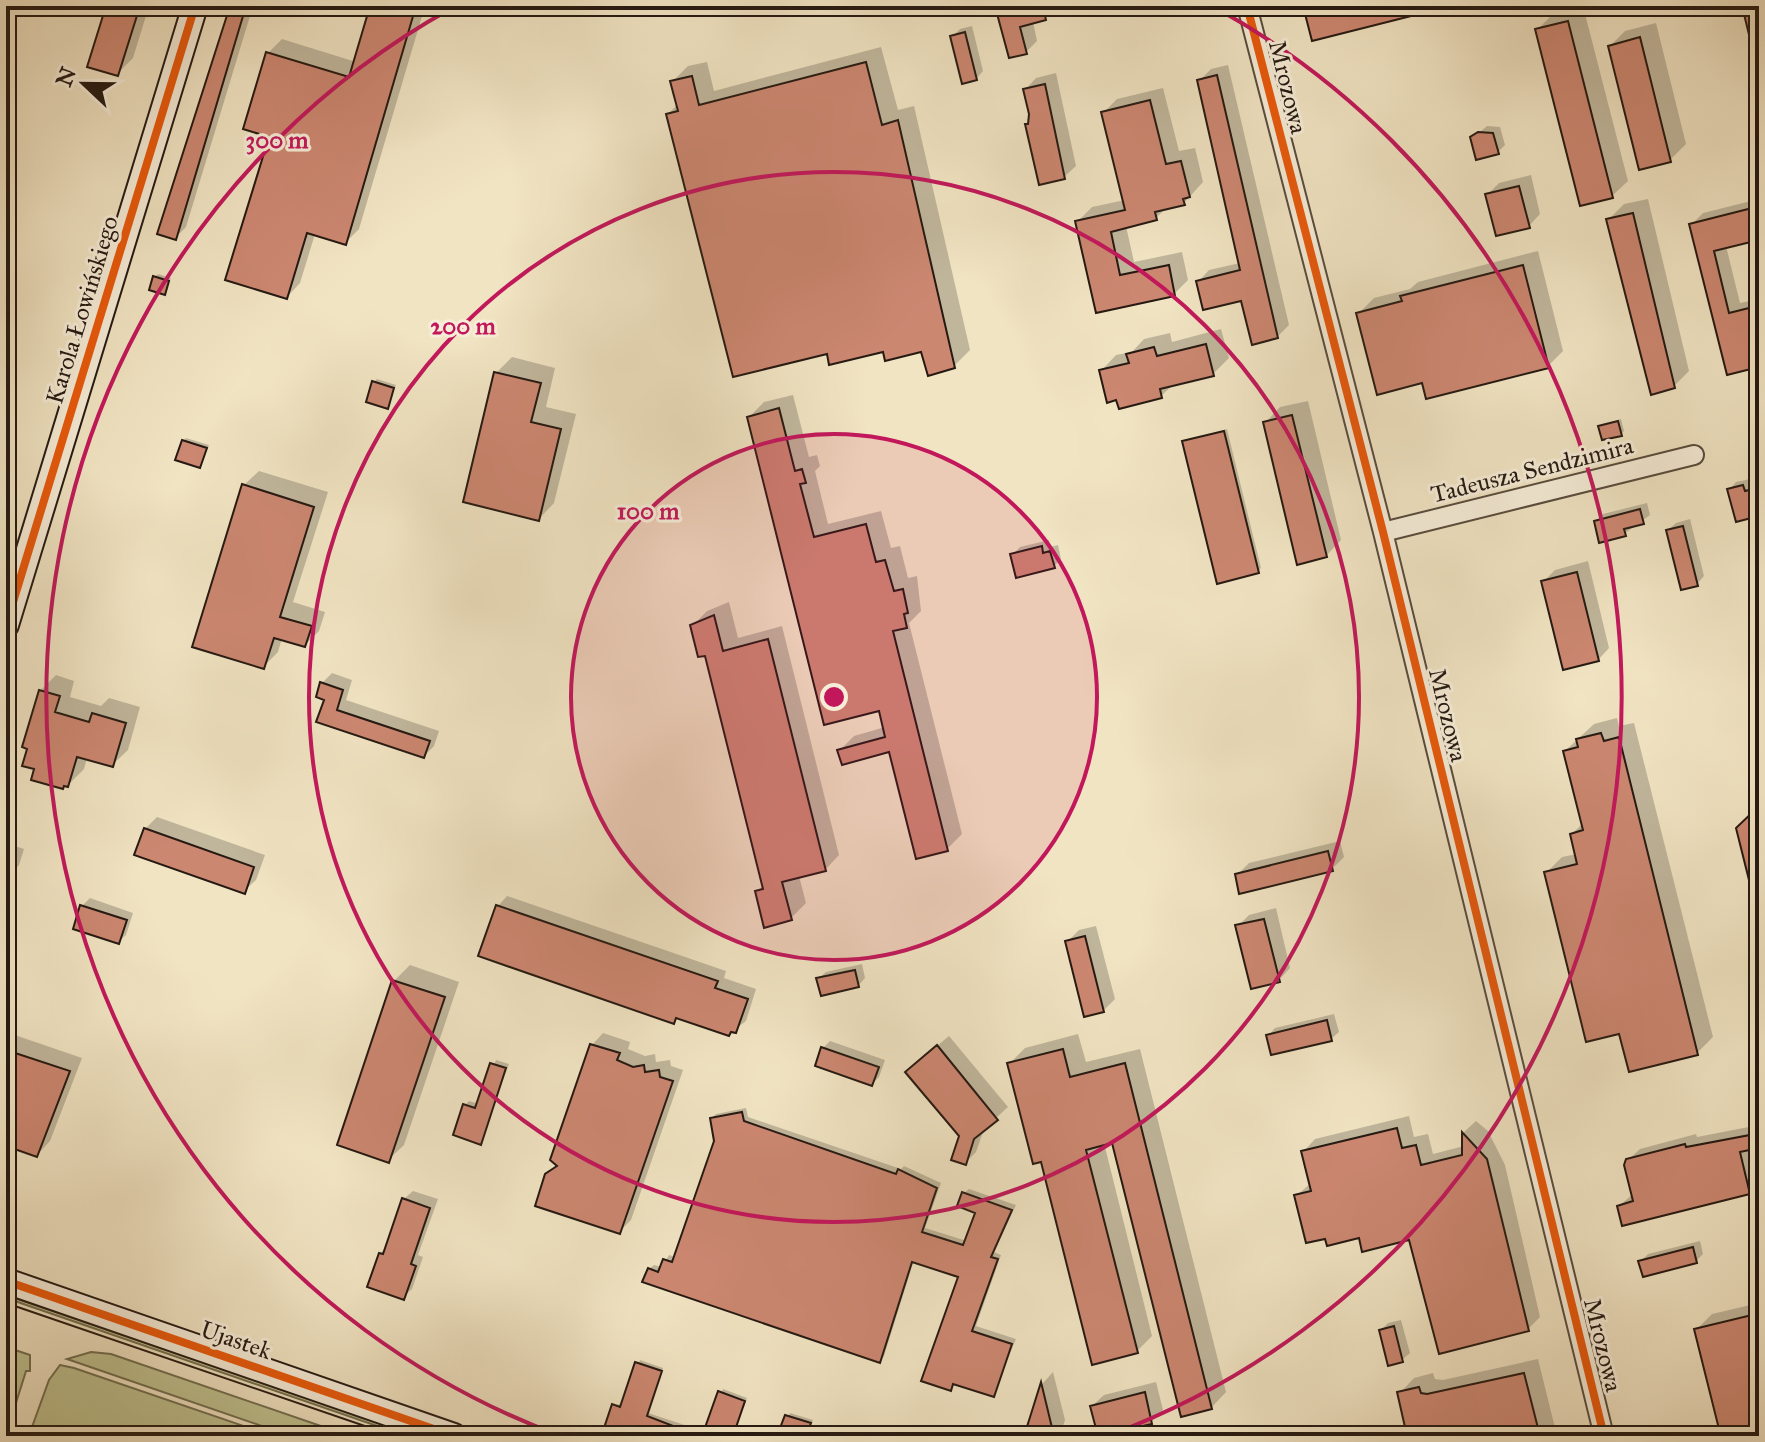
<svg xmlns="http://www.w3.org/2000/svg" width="1765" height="1442" font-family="'IM FELL Great Primer',serif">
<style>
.green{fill:#bfc290;stroke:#726e51;stroke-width:2}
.shadow{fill:#0003}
.building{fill:#cc8771;stroke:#251912;stroke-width:2}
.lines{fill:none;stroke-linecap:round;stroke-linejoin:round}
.street-casing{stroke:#584c3e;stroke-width:22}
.secondary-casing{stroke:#251912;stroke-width:28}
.street{stroke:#f6edd8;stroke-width:18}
.secondary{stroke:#f6edd8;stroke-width:24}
.tram{stroke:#251912;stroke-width:2}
.cycleway-casing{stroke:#f6edd8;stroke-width:13}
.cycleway{stroke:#e8590c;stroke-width:8}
.ring{fill:none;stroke:#c2185b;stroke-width:4}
.labels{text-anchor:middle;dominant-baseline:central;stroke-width:6;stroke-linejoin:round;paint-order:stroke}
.street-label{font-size:24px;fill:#251912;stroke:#f6edd8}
.centre{fill:#c2185b;stroke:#f6edd8;stroke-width:4}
.ring-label{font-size:24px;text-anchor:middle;font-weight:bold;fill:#c2185b;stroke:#f6edd8;stroke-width:6;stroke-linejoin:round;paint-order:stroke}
</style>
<rect width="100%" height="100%" fill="#f1e4c3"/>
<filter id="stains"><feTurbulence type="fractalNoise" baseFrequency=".0025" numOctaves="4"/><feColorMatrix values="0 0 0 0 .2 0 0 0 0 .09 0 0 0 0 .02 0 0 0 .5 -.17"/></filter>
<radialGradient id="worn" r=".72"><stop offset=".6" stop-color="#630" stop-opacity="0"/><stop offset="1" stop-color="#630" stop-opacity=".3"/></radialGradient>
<path class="green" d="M6,1295L417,1436H406L6,1298Z
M6,1347L30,1355V1371H26L11,1419L6,1417Z
M91,1352L111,1354L350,1436H291L67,1359Z
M60,1365L74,1368L273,1436H30L33,1430L38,1431L32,1427L49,1380Z"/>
<path class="shadow" d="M108,6H149L133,58L117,74Z
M232,6H253L186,227L175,238Z
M357,6H425L359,229L345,243L315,234L300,283L287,297L272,136L268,53L282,39L356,62L370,14L356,10Z
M1002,6H1057V7L1045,18L1033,22L1037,41L1026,52L998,11Z
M1583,6L1628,181L1612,196L1537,30L1553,14Z
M1656,23L1686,144L1670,160L1610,46L1625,31Z
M972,26L983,71L976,79L952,37L960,29Z
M881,47L898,110L914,106L970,350L954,366L923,350L828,352L668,114L678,104L672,82L688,66L707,62L714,91Z
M1228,65L1289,325L1277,337L1242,299L1198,282L1209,270L1240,263L1199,81L1211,69Z
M1056,73L1076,166L1064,177L1027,125L1031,113L1025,90L1036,78Z
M1163,88L1179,151L1195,148L1203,182L1184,203L1167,207L1156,218L1126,226L1134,262L1182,252L1188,280L1174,294L1097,311L1078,221L1092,207L1125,200L1103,113L1117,99Z
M1487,126L1500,127L1505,145L1498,152L1473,138Z
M1531,175L1540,214L1529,226L1487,195L1499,183Z
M1648,199L1689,371L1674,386L1609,219L1624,204Z
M1759,199V238L1726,246L1740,303L1759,299V365L1728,373L1692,224L1703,213Z
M1538,251L1563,351L1548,366L1424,381L1359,313L1374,298L1410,289L1418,282Z
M158,274L171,278L164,293L155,277Z
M1221,329L1229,358L1213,374L1174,384L1161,396L1101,371L1116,355L1132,352L1144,339L1170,333L1172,342Z
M512,357L555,368L546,407L576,414L554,503L539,519L496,373Z
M377,379L396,385L387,407L374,382Z
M793,395L809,457L817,455L820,466L815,471L828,524L881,511L891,548L900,546L908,578L917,576L921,611L909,623L962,834L947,849L891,749L839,751L854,736L885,727L880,709L749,417L764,402Z
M1308,401L1341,540L1326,556L1265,423L1280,407Z
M1621,419L1624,431L1621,434L1600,427Z
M1227,429L1261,568L1258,571L1184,442Z
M186,438L209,445L200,466L183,441Z
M259,471L328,492L293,602L325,612L319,631L305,645L282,638L278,652L263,667L244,485Z
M1750,479L1752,485L1759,483V514L1737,519L1729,490L1736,482Z
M1647,503L1650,515L1624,534L1596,522L1603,514Z
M1690,519L1704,576L1697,584L1668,530L1676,523Z
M1049,540L1050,547L1058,545L1061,559L1054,566L1012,555L1020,547Z
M1588,561L1609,648L1598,660L1543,582L1555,570Z
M729,602L738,638L782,626L839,855L825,870L799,876L806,903L791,918L757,891L764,885L706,653L692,626L707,611Z
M332,673L352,680L346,700L439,731L434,746L424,756L319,720L327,698L322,683Z
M56,675L74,681L70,697L101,706L109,698L140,707L128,750L112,765L87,758L84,769L68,785L36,768L40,691Z
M1617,718L1619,726L1634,723L1713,1037L1697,1053L1620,1031L1546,873L1562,857L1577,854L1572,834L1583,823L1565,751L1594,724Z
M157,817L265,855L256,880L244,891L145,829Z
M1340,841L1344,857L1332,869L1237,875L1249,863Z
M6,843L24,849L19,865L12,873L6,871Z
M6,890L13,892L6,918Z
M507,896L726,971L724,978L756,989L746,1021L729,1034L678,1017L673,1022L498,906Z
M90,898L133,913L126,935L118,942L75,928L82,906Z
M1276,908L1290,968L1279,980L1238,926L1249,915Z
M1096,926L1115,999L1103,1011L1067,942L1079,930Z
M6,941L16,944L6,984Z
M862,964L865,978L858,986L818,979L826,972Z
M410,965L459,982L404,1145L388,1160L394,981Z
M1334,1014L1339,1032L1331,1039L1268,1036L1275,1028Z
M6,1032L82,1058L50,1141L37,1155L6,1144Z
M603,1033L630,1042L628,1049L645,1056L655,1054L656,1062L670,1060L671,1066L683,1070L631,1220L620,1231L547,1175L558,1164L592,1045Z
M1078,1034L1086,1062L1140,1049L1226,1392L1211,1408L1114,1141L1104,1143L1152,1336L1137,1351L1042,1159L1009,1064L1025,1048Z
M949,1036L1008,1107L984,1129L976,1152L965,1163L961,1136L919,1061Z
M830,1041L885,1060L879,1077L872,1084L823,1048Z
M496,1060L509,1064L480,1142L465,1105L469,1101L479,1104Z
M746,1108L748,1117L901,1169L904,1166L941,1183L925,1228L967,1241L978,1211L964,1193L969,1189L1016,1205L994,1252L1001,1255L976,1326L1016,1339L993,1395L955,1385L950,1389L961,1276L914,1260L884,1356L879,1361L649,1269L654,1265L662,1267L669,1255L675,1257L716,1141L712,1118L716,1114Z
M1409,1116L1414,1137L1428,1134L1433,1154L1464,1146V1132L1476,1121L1488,1131L1505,1165L1540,1317L1528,1329L1410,1238L1361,1236L1296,1196L1311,1183L1303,1152L1315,1139Z
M1759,1125V1141L1752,1148L1759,1182L1749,1192L1619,1206L1633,1194L1628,1160L1640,1149L1696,1134L1697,1137Z
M413,1191L438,1199L418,1255L423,1257L412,1289L403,1297L380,1254L388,1246L404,1199Z
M1700,1241L1703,1254L1696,1261H1641L1648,1254Z
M1759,1303V1421L1721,1430L1696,1330L1712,1314Z
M1401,1320L1410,1353L1402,1360L1381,1330L1388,1323Z
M1538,1359L1557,1436H1410L1400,1393L1414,1378L1433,1373L1435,1379L1443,1380Z
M640,1360L663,1368L648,1413L706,1432L723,1389L747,1398L733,1436H622L614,1405L623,1404Z
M1053,1372L1065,1420L1060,1436H1026L1043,1383Z
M1156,1382L1163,1410L1151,1422L1092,1406L1104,1395Z
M790,1413L813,1420L807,1436H779Z"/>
<path class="building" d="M106,6H140L118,76L87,67Z
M230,6H246L176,240L157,234Z
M370,6H416L346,245L307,233L287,299L225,280L269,137L243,129L266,52L349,77Z
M1014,6H1043L1046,20L1020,27L1027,54L1009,58L996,10Z
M1303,6H1430L1431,11L1312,41Z
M1742,6H1759V55H1754Z
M1568,21L1613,198L1580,206L1535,29Z
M965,32L977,80L962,84L950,36Z
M1640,37L1671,162L1639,170L1608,46Z
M866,62L882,125L898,120L955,368L928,376L921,352L885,361L883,352L829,365L827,354L733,377L666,114L678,111L670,81L692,76L699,105Z
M1217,75L1278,338L1252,345L1241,301L1203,310L1196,281L1240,270L1197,80Z
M1045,84L1065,179L1039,185L1025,124H1028L1029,114L1023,89Z
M1150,100L1166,164L1181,161L1190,197L1183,199L1185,205L1155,212L1157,220L1111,232L1120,275L1169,265L1175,296L1096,313L1075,221L1125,210L1101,112Z
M1478,132L1493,133L1499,154L1476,160L1470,137Z
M1519,186L1530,228L1496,236L1485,194Z
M1756,207L1759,240L1714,251L1729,313L1749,308L1759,347V367L1727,375L1689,224Z
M1633,213L1675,388L1651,395L1606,219Z
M1523,265L1549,368L1426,399L1422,383L1377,395L1356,313L1402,301L1400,296Z
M153,276L169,281L165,295L149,290Z
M1206,344L1214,376L1160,389L1162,398L1119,409L1116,400L1107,403L1099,370L1129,363L1126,354L1154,347L1157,356Z
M494,372L541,383L531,422L561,429L539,521L463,502Z
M372,381L394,388L388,409L366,402Z
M779,408L795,471L802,469L806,483L800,484L814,537L866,524L876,562L885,560L894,591L903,589L908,613L904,614L907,628L893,631L948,851L916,859L889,752L842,765L837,750L885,737L879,711L824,725L747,417Z
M1292,415L1327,557L1297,565L1263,422Z
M1618,421L1622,436L1602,440L1598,426Z
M1224,431L1259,573L1217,584L1182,441Z
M182,440L207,448L200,468L175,460Z
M242,484L314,507L280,617L312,626L305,647L274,638L264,669L192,647Z
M1743,485L1745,491L1757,488L1759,516L1736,522L1727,489Z
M1640,509L1644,524L1624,529L1626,536L1599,543L1594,521Z
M1683,526L1698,586L1681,590L1666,530Z
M1042,546L1043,553L1050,551L1055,568L1016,578L1010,554Z
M1577,572L1599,661L1563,670L1541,581Z
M714,615L723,651L768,639L826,871L782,882L792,920L764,928L755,891L763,889L705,656L698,657L690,625Z
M320,682L343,690L337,710L430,741L424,758L316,722L324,700L316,697Z
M39,690L60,696L55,712L89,722L92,713L126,723L113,767L77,757L68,787L64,786L63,789L31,780L34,769L22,766L27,749L22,747Z
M1601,733L1604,741L1619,737L1698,1055L1629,1072L1619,1034L1586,1042L1544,872L1577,864L1570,834L1583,830L1563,751L1578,747L1576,739Z
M1759,806V899L1754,900L1736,828Z
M144,828L254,867L245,894L134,855Z
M1328,851L1333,871L1239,894L1235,874Z
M80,905L127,920L119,944L73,929Z
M496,905L718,981L715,988L748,999L736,1033L731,1032L729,1036L676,1018L674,1024L478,956Z
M1264,919L1280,982L1251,989L1235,925Z
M1085,936L1104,1012L1084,1017L1065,941Z
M855,970L859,987L821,996L816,978Z
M392,980L445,997L389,1163L337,1145Z
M1327,1020L1332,1041L1271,1055L1266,1035Z
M590,1044L620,1053L617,1060L633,1067L644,1065L645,1072L659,1070L660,1077L673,1081L620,1234L535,1206L545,1174L557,1166L550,1160Z
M937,1045L998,1120L974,1139L966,1165L951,1160L959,1136L905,1072Z
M821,1047L879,1067L872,1086L815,1066Z
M1063,1049L1070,1077L1125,1063L1212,1409L1181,1417L1112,1143L1086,1150L1138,1353L1092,1365L1041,1162L1033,1164L1007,1063Z
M6,1050L70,1071L37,1157L6,1146Z
M490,1063L506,1068L481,1145L453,1135L463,1104L475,1108Z
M742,1112L744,1121L896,1174L898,1169L937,1188L922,1232L963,1245L975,1213L957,1206L962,1192L1012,1210L991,1257L998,1259L972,1331L1012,1344L994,1397L953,1384L951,1391L921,1381L958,1277L912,1262L880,1363L642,1282L648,1268L658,1272L663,1259L672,1262L714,1141L710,1118Z
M1397,1128L1402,1148L1416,1145L1421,1165L1462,1155V1132L1487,1159L1529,1331L1439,1354L1409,1240L1362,1252L1359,1238L1327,1246L1325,1239L1306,1243L1294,1195L1311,1191L1301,1151Z
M1750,1135L1754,1149L1740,1152L1750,1194L1622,1226L1617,1206L1633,1201L1624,1165L1626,1159L1685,1144L1686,1147Z
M402,1198L430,1208L411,1264L416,1266L404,1300L367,1287L379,1253L383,1254Z
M1693,1247L1697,1263L1643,1277L1638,1261Z
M1756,1314L1759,1423L1720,1433L1694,1329Z
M1394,1326L1403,1362L1388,1366L1379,1330Z
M635,1362L662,1371L647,1416L699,1436H616L603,1431L612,1404L620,1407Z
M1524,1373L1540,1436H1407L1397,1392L1419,1387L1421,1393L1427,1394Z
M1041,1382L1054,1436H1024L1031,1414Z
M718,1391L745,1401L733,1436H702Z
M1145,1392L1152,1424L1098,1436L1090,1406Z
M785,1415L811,1423L806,1436H777Z"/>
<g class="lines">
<g class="street-casing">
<path id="street" d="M1247,6L1383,532L1604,1436
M1383,532L1694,455"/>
</g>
<g class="secondary-casing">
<path id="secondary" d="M6,625L195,6
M6,1281L454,1436"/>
</g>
<use href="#street" class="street"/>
<use href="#secondary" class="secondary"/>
<path class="tram" d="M6,1303L394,1436"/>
<g class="cycleway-casing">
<path id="cycleway" d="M1247,6L1383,532L1604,1436
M6,625L195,6
M6,1281L454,1436"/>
</g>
<use href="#cycleway" class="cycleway"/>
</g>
<circle cx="834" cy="697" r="263" fill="#c2185b" fill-opacity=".12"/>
<g class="ring">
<circle cx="834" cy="697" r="263"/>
<circle cx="834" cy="697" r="525"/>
<path d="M558 1435A788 788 0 0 1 452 8M1216 8A788 788 0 0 1 1110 1435"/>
</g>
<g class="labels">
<g class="street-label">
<text transform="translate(1288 87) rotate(76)">Mrozowa</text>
<text transform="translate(82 310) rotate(-73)">Karola Łowińskiego</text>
<text transform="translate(1532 470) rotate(-14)">Tadeusza Sendzimira</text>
<text transform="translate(1448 715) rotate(76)">Mrozowa</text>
<text transform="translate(236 1340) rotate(19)">Ujastek</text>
<text transform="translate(1603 1345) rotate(76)">Mrozowa</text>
</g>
</g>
<circle cx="834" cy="697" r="12" class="centre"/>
<g class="ring-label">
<text x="277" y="148">300 m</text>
<text x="463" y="334">200 m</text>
<text x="648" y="519">100 m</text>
</g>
<rect width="1765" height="1442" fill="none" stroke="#f1e4c3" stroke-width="32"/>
<rect x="8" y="8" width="1749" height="1426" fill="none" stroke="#251912" stroke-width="4"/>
<rect x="16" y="16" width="1733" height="1410" fill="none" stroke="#251912" stroke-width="2"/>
<g transform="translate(84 84) rotate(292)" stroke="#f6edd8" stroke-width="6" paint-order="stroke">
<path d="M0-6L14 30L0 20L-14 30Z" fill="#251912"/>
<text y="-12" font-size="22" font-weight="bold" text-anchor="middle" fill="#251912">N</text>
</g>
<rect width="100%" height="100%" filter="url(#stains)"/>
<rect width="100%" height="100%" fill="url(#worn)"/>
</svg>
